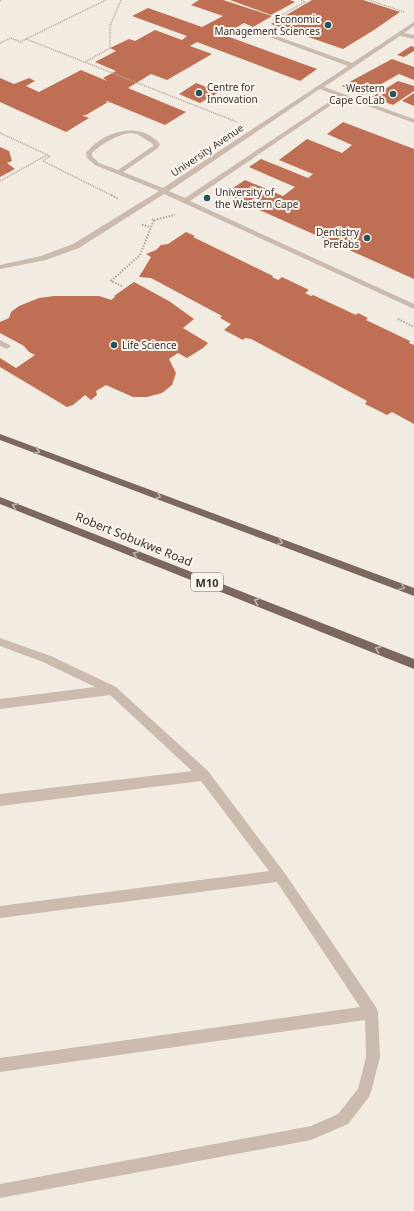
<svg xmlns="http://www.w3.org/2000/svg" width="414" height="1211" font-family="'Noto Sans',sans-serif">
<style>
.building{fill:#be6f54}
.lines{fill:none;stroke-linecap:round;stroke-linejoin:round}
.path-far1{stroke:#b6a598;stroke-width:1.5;stroke-dasharray:1 1;stroke-linecap:butt}
.path{stroke:#b6a598;stroke-width:2;stroke-dasharray:1.5 1.5;stroke-linecap:butt}
.lane{fill:#cabbae;fill-rule:evenodd}
.primary{fill:#7a685e;fill-rule:evenodd}
.oneway{stroke:#c0b6ad}
.poi-dot{fill:#235459;stroke:#faf5ee;stroke-width:1.5}
.labels{text-anchor:middle;dominant-baseline:central;stroke-width:4;stroke-linejoin:round;paint-order:stroke}
.far-poi-label{font-size:10px;fill:#39302c;stroke:#faf5ee;text-anchor:end}
.far-street-label{font-size:10px;fill:#39302c;stroke:#faf5ee}
.shield{fill:#faf5ee;stroke:#736b66;stroke-width:1}
.shield-label{font-size:11px;font-weight:bold;fill:#39302c}
.street-label{font-size:12px;fill:#39302c;stroke:#faf5ee}
</style>
<rect width="100%" height="100%" fill="#f2ebe2"/>
<path class="building" d="M199,0H223L272,16L253,27L244,23L224,35L317,69L300,81L197,42L190,46L212,54L167,80L151,74L128,88L186,112L165,125L107,101L106,102H108L86,115H82L89,118L66,132L0,102V78L14,84L29,78L35,81L26,86L39,92L81,70L107,81L103,78L116,71L95,62L116,51L110,48L129,39L135,41L155,30L182,40L187,36L132,16L148,8L202,27L223,16L191,5Z
M230,0H290L295,2L271,15Z
M312,0H363L400,12L374,30L343,49L271,24Z
M411,46L414,47V51L404,57L397,55Z
M392,59L414,67V80L399,74L362,95L342,86Z
M398,81L414,86V91L393,105L372,97Z
M196,83L219,92L200,103L179,94Z
M414,93V106L402,101Z
M343,122L414,149V279L224,194L245,180L283,196L295,187L249,167L261,159L308,178L313,174L279,160L307,139L342,153L352,145L327,134Z
M0,147L9,151L12,161L7,163L15,169L0,177Z
M186,232L195,236L193,237L273,276L272,277L278,280L282,277L309,290L305,293L311,296L313,295L356,315L358,313L368,318L366,320L410,341L409,343L414,345V424L392,412L387,415L365,404L367,401L251,339L245,338L243,340L224,330L231,324L220,318L222,316L151,278L139,277L151,257L146,254L156,250L161,245L168,244Z
M134,282L169,301L194,319L183,328L208,343L203,348L187,358L178,353L169,359L176,373L172,385L162,393L147,397H133L106,385L96,391L97,395L91,400L85,395L73,405L67,407L0,367V358L16,368L35,355L29,352L24,346L0,333V322L9,318L11,312L19,306L39,298L54,296H99L111,300L115,297L114,296Z"/>
<g class="lines">
<path class="path-far1" d="M106,0L26,39L237,122
M369,0L404,12
M0,1L2,0
M273,20L305,2L300,0
M0,43L11,38L21,42L26,39
M85,62L110,48V26L121,0
M0,133L50,156L43,161L113,196
M0,181L47,155"/>
<path class="path" d="M111,195L119,199
M154,220L175,215
M142,225L151,227
M122,286L111,281L140,255L154,220L152,219
M398,319L414,327"/>
<path class="lane" d="M414,22V26L404,33L414,35V39L400,36L324,87L414,119V123L343,97L190,201L414,304V309L164,194L79,248L46,260L0,269V265L41,256L73,244L159,191L95,165L87,158L86,153C103,131 140,120 160,144L158,148L123,172L163,188L348,66L264,35V33H268L352,63ZM320,89L338,96L185,198L169,191ZM130,133L137,134L153,144V146L118,170L99,163L92,156V153C101,144 117,135 130,133Z
M0,340L11,346L7,349L0,346Z
M0,638L51,656L116,687L208,771L284,872L376,1007L378,1012L380,1057L371,1092L369,1097L348,1124L311,1140L0,1198V1184L311,1126L338,1114L358,1089L366,1057L365,1020L0,1072V1058L360,1007L277,882L0,918V906L269,871L201,781L0,806V794L192,771L110,695L0,709V699L95,687L43,662L0,646Z"/>
<path class="primary" d="M0,434L414,588V596L0,440Z
M0,497L414,659V669L0,504Z"/>
</g>
<defs><path id="oneway-chevron" d="M-2-3.5L2.5 0L-2 3.5" fill="none" stroke-width="1.6" stroke-linecap="round" stroke-linejoin="round"/></defs>
<g class="oneway">
<use href="#oneway-chevron" transform="translate(37 451) rotate(21)"/>
<use href="#oneway-chevron" transform="translate(158 496) rotate(21)"/>
<use href="#oneway-chevron" transform="translate(15 506) rotate(-158)"/>
<use href="#oneway-chevron" transform="translate(280 542) rotate(21)"/>
<use href="#oneway-chevron" transform="translate(136 554) rotate(-158)"/>
<use href="#oneway-chevron" transform="translate(402 587) rotate(21)"/>
<use href="#oneway-chevron" transform="translate(257 601) rotate(-158)"/>
<use href="#oneway-chevron" transform="translate(378 649) rotate(-158)"/>
</g>
<g class="poi-dot">
<circle cx="328" cy="25" r="4"/>
<circle cx="199" cy="93" r="4"/>
<circle cx="393" cy="94" r="4"/>
<circle cx="207" cy="198" r="4"/>
<circle cx="367" cy="238" r="4"/>
<circle cx="114" cy="345" r="4"/>
</g>
<g class="labels">
<g class="far-poi-label">
<text x="320" y="19">Economic<tspan x="320" dy="12">Management Sciences</tspan></text>
<text x="207" y="87" text-anchor="start">Centre for<tspan x="207" dy="12">Innovation</tspan></text>
<text x="385" y="88">Western<tspan x="385" dy="12">Cape CoLab</tspan></text>
<text x="215" y="192" text-anchor="start">University of<tspan x="215" dy="12">the Western Cape</tspan></text>
<text x="359" y="232">Dentistry<tspan x="359" dy="12">Prefabs</tspan></text>
<text x="122" y="345" text-anchor="start">Life Science</text>
</g>
<g class="far-street-label">
<text transform="translate(207 150) rotate(-34)">University Avenue</text>
</g>
<rect class="shield" x="191" y="573" width="32" height="18" rx="3"/>
<g class="shield-label">
<text x="207" y="582">M10</text>
</g>
<g class="street-label">
<text transform="translate(134 539) rotate(22)">Robert Sobukwe Road</text>
</g>
</g>
</svg>
